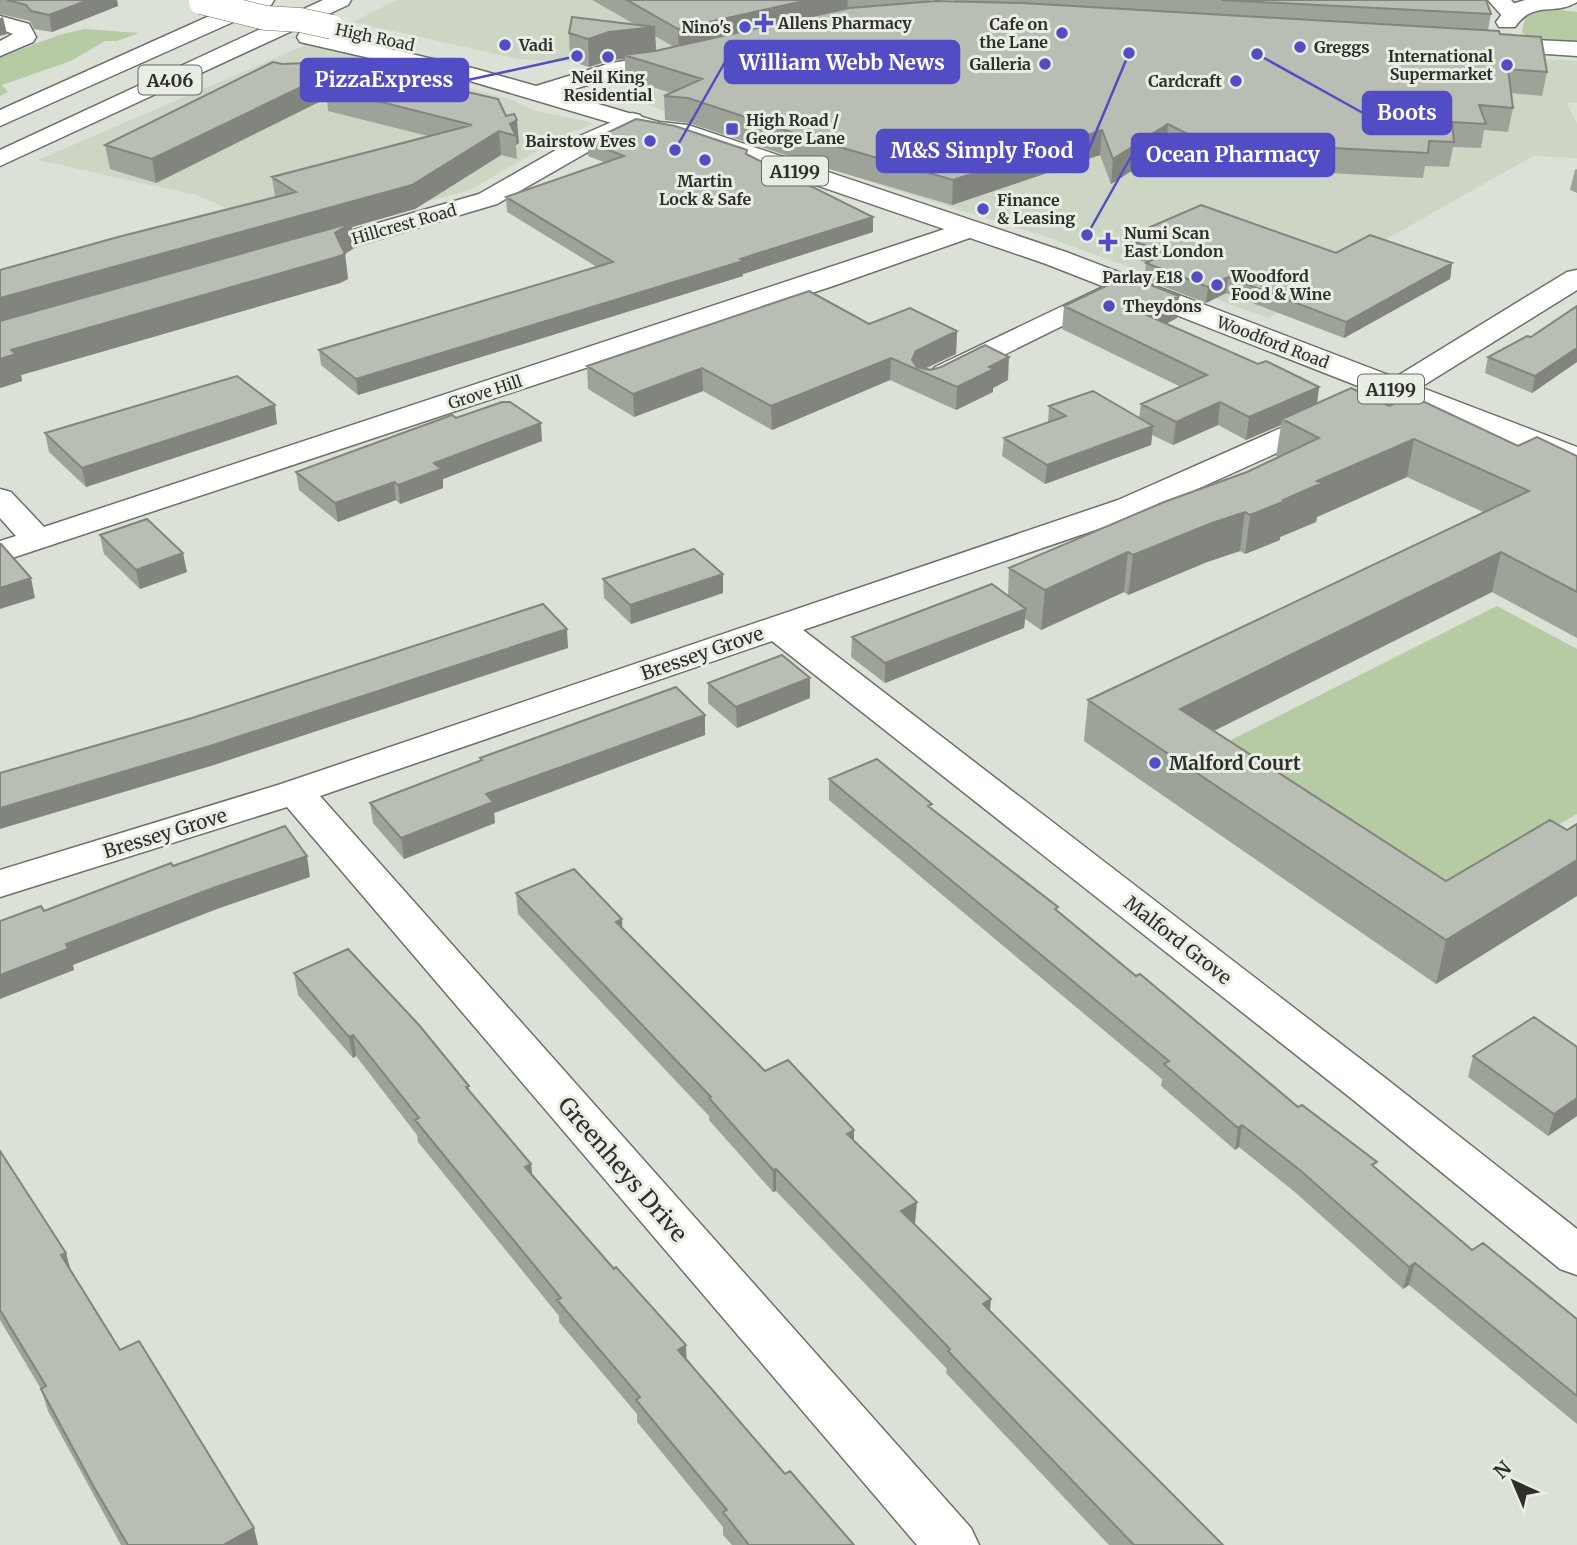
<svg xmlns="http://www.w3.org/2000/svg" width="1577" height="1545" font-family="Merriweather,serif">
<style>
.built{fill:#cdd6c5}
.green{fill:#b6cba3}
.lines{fill:none;stroke-linecap:round;stroke-linejoin:round}
.minor-casing{stroke:#6c7167;stroke-width:3}
.major-casing{stroke:#6c7167;stroke-width:3}
.highway-casing{stroke:#6c7167;stroke-width:3}
.minor{fill:#fff;fill-rule:evenodd}
.major{fill:#fff;fill-rule:evenodd}
.highway{fill:#fff;fill-rule:evenodd}
.major-bridge-casing{stroke:#6c7167;stroke-width:25;stroke-linecap:butt}
.major-bridge{stroke:#fff;stroke-width:24}
.wall{fill:#9ea39a;fill-rule:evenodd}
.shaded-wall{fill:#81857d}
.building{fill:#b8beb3;stroke:#81857d;stroke-width:2}
.poi-dot{fill:#524dc4;stroke:#e9eee4;stroke-width:2.5}
.labels{text-anchor:middle;dominant-baseline:central;stroke-width:6;stroke-linejoin:round;paint-order:stroke}
.far-poi-label{font-size:16px;font-weight:bold;fill:#2d2f2b;stroke:#e9eee4;text-anchor:start}
.far-street-label{font-size:16px;fill:#2d2f2b;stroke:#e9eee4}
.shield{fill:#e9eee4;stroke:#656862;stroke-width:2}
.shield-label{font-size:18px;font-weight:bold;fill:#2d2f2b}
.street-label{font-size:19px;fill:#2d2f2b;stroke:#e9eee4}
.poi-label{font-size:19px;font-weight:bold;fill:#2d2f2b;stroke:#e9eee4;text-anchor:start}
.near-street-label{font-size:23px;fill:#2d2f2b;stroke:#e9eee4}
.leader{fill:none;stroke:#524dc4;stroke-width:2.5}
.callout-dot{fill:#524dc4;stroke:#e9eee4;stroke-width:2.5}
.callout{fill:#524dc4;stroke:#524dc4;stroke-width:2.5}
.callout-label{font-size:21px;text-anchor:middle;font-weight:bold;fill:#fff}
</style>
<rect width="100%" height="100%" fill="#dbe1d6"/>
<path class="built" d="M397,0H897L644,54L580,63L519,59L353,22Z
M964,21L1577,61V103H1567L1577,124V158L1533,156L1383,241L1361,270L1268,318L1047,237L889,188L774,150L632,99L629,94L632,91L691,68Z
M310,43L515,101L532,110L594,123L558,139L468,191L292,235L196,195L38,160Z"/>
<path class="green" d="M1544,8L1577,12V43C1559,44 1536,46 1522,32L1526,13Z
M84,29L139,33L117,41H105L71,61L2,85L8,92L0,96V54L11,53L59,35Z
M1497,606L1577,649V814L1419,906L1197,757Z"/>
<g class="lines">
<g class="minor-casing">
<path id="minor" d="M1488,0H1511L1522,12L1519,17H1503Z
M0,16L29,24L36,37L33,42L0,56V41L13,34L0,29Z
M632,113L640,115L644,120L640,125L600,145L497,204L305,261L295,259L292,253L295,247L479,194L582,135Z
M969,221L978,223L982,229L978,235L833,286L0,562V541L16,536L0,518V489L11,492L44,527Z
M1577,270V290L1416,390L1142,514L803,630L1384,1077L1577,1229V1275L1560,1269L1352,1099L772,641L320,796L971,1528L979,1545H917L287,807L0,897V870L281,784L1118,500L1394,378L1567,272Z
M1111,283L1121,285L1125,291L1121,297L955,379L945,382L935,379L930,373L935,367Z"/>
</g>
<g class="major-casing">
<path id="major" d="M1525,0H1577V2C1555,16 1533,0 1515,27H1499L1496,22L1509,5Z
M308,30L476,69L536,86L611,63L678,53L686,55L689,60L686,65L614,77L561,93L659,122L688,125L1066,252L1577,447V467L1381,395L1046,264L676,137L649,134L470,81L300,42L297,37L300,32Z
M1492,38L1577,42V56L1484,50L1481,45L1484,40Z"/>
</g>
<g class="highway-casing">
<path id="highway" d="M245,0H274L271,5L0,126V110Z
M323,0H351L348,5L0,166V150Z"/>
</g>
<use href="#minor" class="minor"/>
<use href="#major" class="major"/>
<use href="#highway" class="highway"/>
<g class="major-bridge-casing">
<path id="major-bridge" d="M201,2L266,18L300,20L332,27"/>
</g>
<use href="#major-bridge" class="major-bridge"/>
</g>
<path class="wall" d="M0,0H117L118,6L52,32L34,29L30,21L0,14Z
M592,0H930V2H954V0H1486L1491,14L1488,30L1500,34L1547,72L1542,96L1511,93L1513,108L1508,132L1484,130L1481,148L1453,147L1449,167L1425,166L1423,178L1250,169L1239,164L1212,163L1200,166L1166,149L1111,184L1100,155L952,205L812,164L689,123L665,120L664,96L671,93L625,78V59L611,60L589,67L570,61L569,33L636,25ZM655,36L674,47L656,51Z
M282,64L353,66L506,116L514,114L519,143L516,145L517,159L501,155L415,209L352,227L354,248L345,254L348,279L340,283L21,375L22,381L0,388L275,197L272,177L428,136L328,111L327,98L156,183L110,169L105,145Z
M588,142L747,150V155L873,232L743,274V276L358,395L321,365L319,350L597,267L507,212L506,197L606,163L588,156Z
M1577,169V193L1570,190L1575,170Z
M1125,238L1336,253L1452,263L1450,279L1344,338L1226,293L1206,303L1144,279L1146,263H1147L1123,254Z
M1064,306L1177,318L1166,324L1258,364L1319,387L1317,403L1389,406L1518,446L1577,456V638L1492,592L1214,731L1446,881L1567,830L1577,824V896L1436,984L1084,741L1088,700L1483,512L1407,477L1317,517L1316,522L1280,537V540L1245,554L1240,551L1207,562L1128,595L1124,592L1041,630L1025,619L1024,628L885,683L851,657L852,637L1008,595L1009,568L1247,472L1278,457L1276,456L1281,425L1246,440L1218,425L1173,445L1152,435L1151,445L1045,484L1002,456L1004,438L1048,422L1049,406L1139,418L1141,404L1181,387L1062,329Z
M1577,306V362L1532,393L1485,373L1488,357L1531,337Z
M869,324L957,331L956,354L925,368L1008,380L993,388V392L956,410L890,380L772,430L703,391L634,417L588,389L587,366Z
M456,418L542,441L443,479V488L400,504L396,500L338,522L299,490L296,472Z
M277,424L86,487L49,452L45,433Z
M100,535L187,572L140,589L104,554Z
M603,579L723,593L631,624L604,598Z
M810,678V698L737,728L708,703V683Z
M705,715V735L494,813L495,823L404,859L373,823L370,803L480,761V758Z
M829,779L931,808L1136,976L1375,1168L1472,1250L1577,1319V1424L1409,1285L1403,1289L1296,1193L1239,1147L1235,1150L1161,1086L1162,1079L829,800Z
M516,893L622,928L765,1071L854,1130V1141L915,1224L990,1311L1223,1545H1109L946,1373L947,1369L776,1191L773,1192L709,1120V1116L518,914Z
M294,973L469,1086V1091L531,1164L532,1175L687,1361L785,1474L854,1545H732L723,1535V1527L637,1422V1414L559,1322V1316L418,1142L417,1135L356,1056L353,1058L298,995Z
M1577,1047V1116L1548,1136L1468,1077L1473,1056Z
M0,1151L71,1272L120,1350L258,1545H121L48,1411L41,1389L0,1320Z"/>
<path class="shaded-wall" d="M88,0H117L118,6L52,32L49,15Z
M808,0H848L847,11L679,50L678,29Z
M3,17L7,34L0,36V18Z
M655,27L656,55H624L625,59L611,60L589,67L588,39L609,32Z
M330,73L326,88L327,98L156,183L152,159Z
M517,120L519,143L516,145V136L510,124Z
M1168,124L1166,149L1111,184L1113,159Z
M1102,130L1100,155L952,205L953,180Z
M499,131L501,155L415,209L352,227L354,248L345,254L348,279L340,283L21,375L22,381L0,388V298Z
M1215,138L1212,163L1200,166L1203,142Z
M873,217V232L743,274V276L358,395L356,379Z
M1452,263L1450,279L1344,338L1346,322Z
M1228,277L1226,293L1206,303L1208,287Z
M1179,296L1177,318L1142,336L1144,314Z
M957,331L956,354L920,371L912,360L916,351Z
M1577,348V362L1532,393L1535,376Z
M1009,357L1008,380L993,388V392L956,410L957,387L989,367Z
M891,358L890,380L772,430L771,406Z
M702,368L703,391L634,417L633,394Z
M1319,387L1316,410L1282,419L1281,425L1246,440L1249,417Z
M1220,402L1218,425L1173,445L1176,422Z
M275,405L277,424L86,487L82,468Z
M541,423L542,441L443,479V488L400,504L398,485L434,463Z
M1153,426L1151,445L1045,484L1047,465Z
M1414,439L1407,477L1317,517L1316,522L1280,537V540L1245,554L1250,515L1283,500L1317,481Z
M394,482L396,500L338,522L335,503Z
M1245,512L1240,551L1207,562L1128,595L1133,555L1212,523Z
M1128,552L1124,592L1041,630L1045,590Z
M1501,552L1492,592L1175,750L1180,709Z
M183,553L187,572L140,589L136,570Z
M723,574V593L631,624L630,605Z
M31,578L35,598L0,609V588Z
M1026,609L1024,628L885,683V663Z
M567,629L568,648L214,765L0,829V808Z
M810,678V698L737,728L736,707Z
M705,715V735L494,813L495,823L404,859L401,838L486,794Z
M307,856L310,877L217,909L73,965L74,970L0,999V975L66,944L213,888Z
M1577,860V896L1436,984L1446,940Z
M622,919L623,941L616,922Z
M353,1035L356,1056L353,1058L349,1037Z
M1577,1098V1116L1548,1136L1554,1114Z
M1242,1125L1239,1147L1235,1150L1238,1128Z
M854,1130V1152L847,1134Z
M531,1164L533,1186L525,1167Z
M776,1169V1191L773,1192V1170Z
M917,1202L915,1224L900,1233L901,1211Z
M66,1253L72,1275L61,1255Z
M1415,1263L1409,1285L1403,1289L1409,1267Z
M991,1299L989,1322L983,1304Z
M686,1345L687,1368L678,1350Z
M254,1528L258,1545H225V1544Z"/>
<path class="building" d="M7,0H88L49,15L31,11L26,5Z
M627,0H808L678,29Z
M1221,0H1486L1491,14Z
M936,1L1022,3L1499,31L1500,34L1541,37L1547,72L1508,69L1513,108L1479,105L1486,124L1452,122L1454,142L1429,141L1428,153L1253,144L1242,139L1215,138L1203,142L1168,124L1113,159L1102,130L953,180L812,139L688,98L664,96L702,79L624,55L655,51L849,8Z
M572,17L655,27L609,32L588,39L569,33Z
M352,61L347,64L498,99L506,116L514,114L517,120L510,124L516,136L499,131L412,185L0,298V270L118,237L296,192L272,177L472,125L326,88L330,73L152,159L105,145L273,62L282,64Z
M636,119L675,126L747,150L746,154L873,217L740,259L743,261L356,379L319,350L613,262L506,197L624,156L588,142Z
M1201,205L1336,253L1370,235L1452,263L1346,322L1228,277L1208,287L1146,263L1166,253L1125,238Z
M351,223L335,233L345,254L337,257L11,350L16,354L0,359V321Z
M1127,276L1179,296L1144,314L1258,364L1266,361L1319,387L1249,417L1220,402L1176,422L1141,404L1207,375L1064,306Z
M809,291L869,324L910,308L957,331L916,351L912,360L917,367L930,370L941,367L985,345L1009,357L989,367L994,369L957,387L891,358L771,406L702,368L633,394L587,366Z
M1577,306V348L1535,376L1488,357L1527,336L1531,337Z
M237,376L275,405L82,468L45,433Z
M1351,388L1389,406L1412,396L1518,446L1537,437L1577,456V592L1501,552L1180,709L1446,881L1550,820L1567,830L1577,824V860L1446,940L1088,700L1529,491L1414,439L1317,481L1322,483L1283,500L1285,501L1250,515L1245,512L1212,523L1133,555L1128,552L1045,590L1009,568L1164,502L1247,472L1319,438L1282,419Z
M1093,391L1153,426L1047,465L1004,438L1066,416L1049,406Z
M502,402H510L541,423L434,463L441,469L398,485L394,482L335,503L296,472L452,415L456,418Z
M147,519L183,553L136,570L100,535Z
M0,544H1L31,578L0,588Z
M694,549L723,574L630,605L603,579Z
M992,584L1026,609L885,663L852,637Z
M543,604L567,629L210,746L0,808V773L192,718Z
M782,655L810,678L736,707L708,683Z
M676,687L705,715L486,794L493,802L401,838L370,803L482,760L480,758Z
M877,759L932,804L928,806L1058,907L1055,909L1136,976L1140,974L1298,1107L1302,1105L1377,1162L1372,1165L1472,1250L1483,1243L1577,1319V1396L1415,1263L1409,1267L1301,1171L1242,1125L1238,1128L1164,1064L1169,1061L829,779Z
M285,826L307,856L213,888L66,944L68,949L0,975V921L41,906L44,911L171,863L173,866Z
M574,869L622,919L616,922L765,1071L788,1060L854,1130L847,1134L917,1202L901,1211L991,1299L983,1304L1223,1545H1134L948,1351L950,1349L776,1169L773,1170L709,1098L711,1097L516,893Z
M348,949L419,1025L469,1086L466,1087L531,1164L525,1167L614,1269L616,1267L686,1345L678,1350L785,1474L790,1471L854,1545H749L723,1512L727,1510L636,1400L640,1397L557,1300L561,1298L415,1120L419,1118L353,1035L349,1037L294,973Z
M1534,1017L1577,1047V1098L1554,1114L1473,1056Z
M0,1151L66,1253L61,1255L120,1350L139,1341L254,1528L225,1544L226,1545H128L95,1489L41,1389L46,1386L0,1310Z"/>
<g class="poi-dot">
<path d="M760.5 12.5h7v7h7v7h-7v7h-7v-7h-7v-7h7z"/>
<circle cx="745" cy="27" r="7"/>
<circle cx="1062" cy="33" r="7"/>
<circle cx="505" cy="45" r="7"/>
<circle cx="1300" cy="47" r="7"/>
<circle cx="608" cy="57" r="7"/>
<circle cx="1045" cy="64" r="7"/>
<circle cx="1507" cy="65" r="7"/>
<circle cx="1236" cy="81" r="7"/>
<rect x="725" y="122" width="14" height="14" rx="3.5"/>
<circle cx="650" cy="141" r="7"/>
<circle cx="705" cy="160" r="7"/>
<circle cx="983" cy="209" r="7"/>
<path d="M1104.5 231.5h7v7h7v7h-7v7h-7v-7h-7v-7h7z"/>
<circle cx="1197" cy="277" r="7"/>
<circle cx="1217" cy="285" r="7"/>
<circle cx="1109" cy="306" r="7"/>
<circle cx="1155" cy="763" r="7"/>
</g>
<g class="labels">
<g class="far-poi-label">
<text x="778" y="23">Allens Pharmacy</text>
<text x="1048" y="24" text-anchor="end">Cafe on<tspan x="1048" dy="18">the Lane</tspan></text>
<text x="731" y="27" text-anchor="end">Nino's</text>
<text x="519" y="45">Vadi</text>
<text x="1314" y="47">Greggs</text>
<text x="1493" y="56" text-anchor="end">International<tspan x="1493" dy="18">Supermarket</tspan></text>
<text x="1031" y="64" text-anchor="end">Galleria</text>
<text x="608" y="77" text-anchor="middle">Neil King<tspan x="608" dy="18">Residential</tspan></text>
<text x="1222" y="81" text-anchor="end">Cardcraft</text>
<text x="746" y="120">High Road /<tspan x="746" dy="18">George Lane</tspan></text>
<text x="636" y="141" text-anchor="end">Bairstow Eves</text>
<text x="705" y="181" text-anchor="middle">Martin<tspan x="705" dy="18">Lock &amp; Safe</tspan></text>
<text x="997" y="200">Finance<tspan x="997" dy="18">&amp; Leasing</tspan></text>
<text x="1124" y="233">Numi Scan<tspan x="1124" dy="18">East London</tspan></text>
<text x="1231" y="276">Woodford<tspan x="1231" dy="18">Food &amp; Wine</tspan></text>
<text x="1183" y="277" text-anchor="end">Parlay E18</text>
<text x="1123" y="306">Theydons</text>
</g>
<g class="far-street-label">
<text transform="translate(375 37) rotate(12)">High Road</text>
<text transform="translate(404 224) rotate(-16)">Hillcrest Road</text>
<text transform="translate(1273 342) rotate(21)">Woodford Road</text>
<text transform="translate(485 392) rotate(-18)">Grove Hill</text>
</g>
<g class="shield">
<rect x="138.5" y="65.5" width="63" height="29" rx="5"/>
<rect x="762" y="156.5" width="66" height="29" rx="5"/>
<rect x="1358" y="374.5" width="66" height="29" rx="5"/>
</g>
<g class="shield-label">
<text x="170" y="80">A406</text>
<text x="795" y="171">A1199</text>
<text x="1391" y="389">A1199</text>
</g>
<g class="street-label">
<text transform="translate(702 653) rotate(-19)">Bressey Grove</text>
<text transform="translate(165 833) rotate(-17)">Bressey Grove</text>
<text transform="translate(1178 940) rotate(38)">Malford Grove</text>
</g>
<g class="poi-label">
<text x="1169" y="763">Malford Court</text>
</g>
<g class="near-street-label">
<text transform="translate(623 1169) rotate(49)">Greenheys Drive</text>
</g>
</g>
<path class="leader" d="M675 150L725 62M577 56L468 80M1257 54L1363 113M1129 53L1088 151M1087 235L1132 155"/>
<g class="callout-dot">
<circle cx="675" cy="150" r="7"/>
<circle cx="577" cy="56" r="7"/>
<circle cx="1257" cy="54" r="7"/>
<circle cx="1129" cy="53" r="7"/>
<circle cx="1087" cy="235" r="7"/>
</g>
<g class="callout">
<rect x="725" y="41" width="234" height="42" rx="7"/>
<rect x="301" y="59" width="167" height="42" rx="7"/>
<rect x="1363" y="92" width="88" height="42" rx="7"/>
<rect x="877" y="130" width="211" height="42" rx="7"/>
<rect x="1132" y="134" width="202" height="42" rx="7"/>
</g>
<g class="callout-label">
<text x="842" y="70">William Webb News</text>
<text x="384" y="87">PizzaExpress</text>
<text x="1407" y="120">Boots</text>
<text x="982" y="158">M&amp;S Simply Food</text>
<text x="1233" y="162">Ocean Pharmacy</text>
</g>
<g transform="translate(1514 1482) rotate(316)" stroke="#e9eee4" stroke-width="5" paint-order="stroke">
<path d="M0-5L12 26L0 18L-12 26Z" fill="#2d2f2b"/>
<text y="-10" font-size="19" font-weight="bold" text-anchor="middle" fill="#2d2f2b">N</text>
</g>
</svg>
